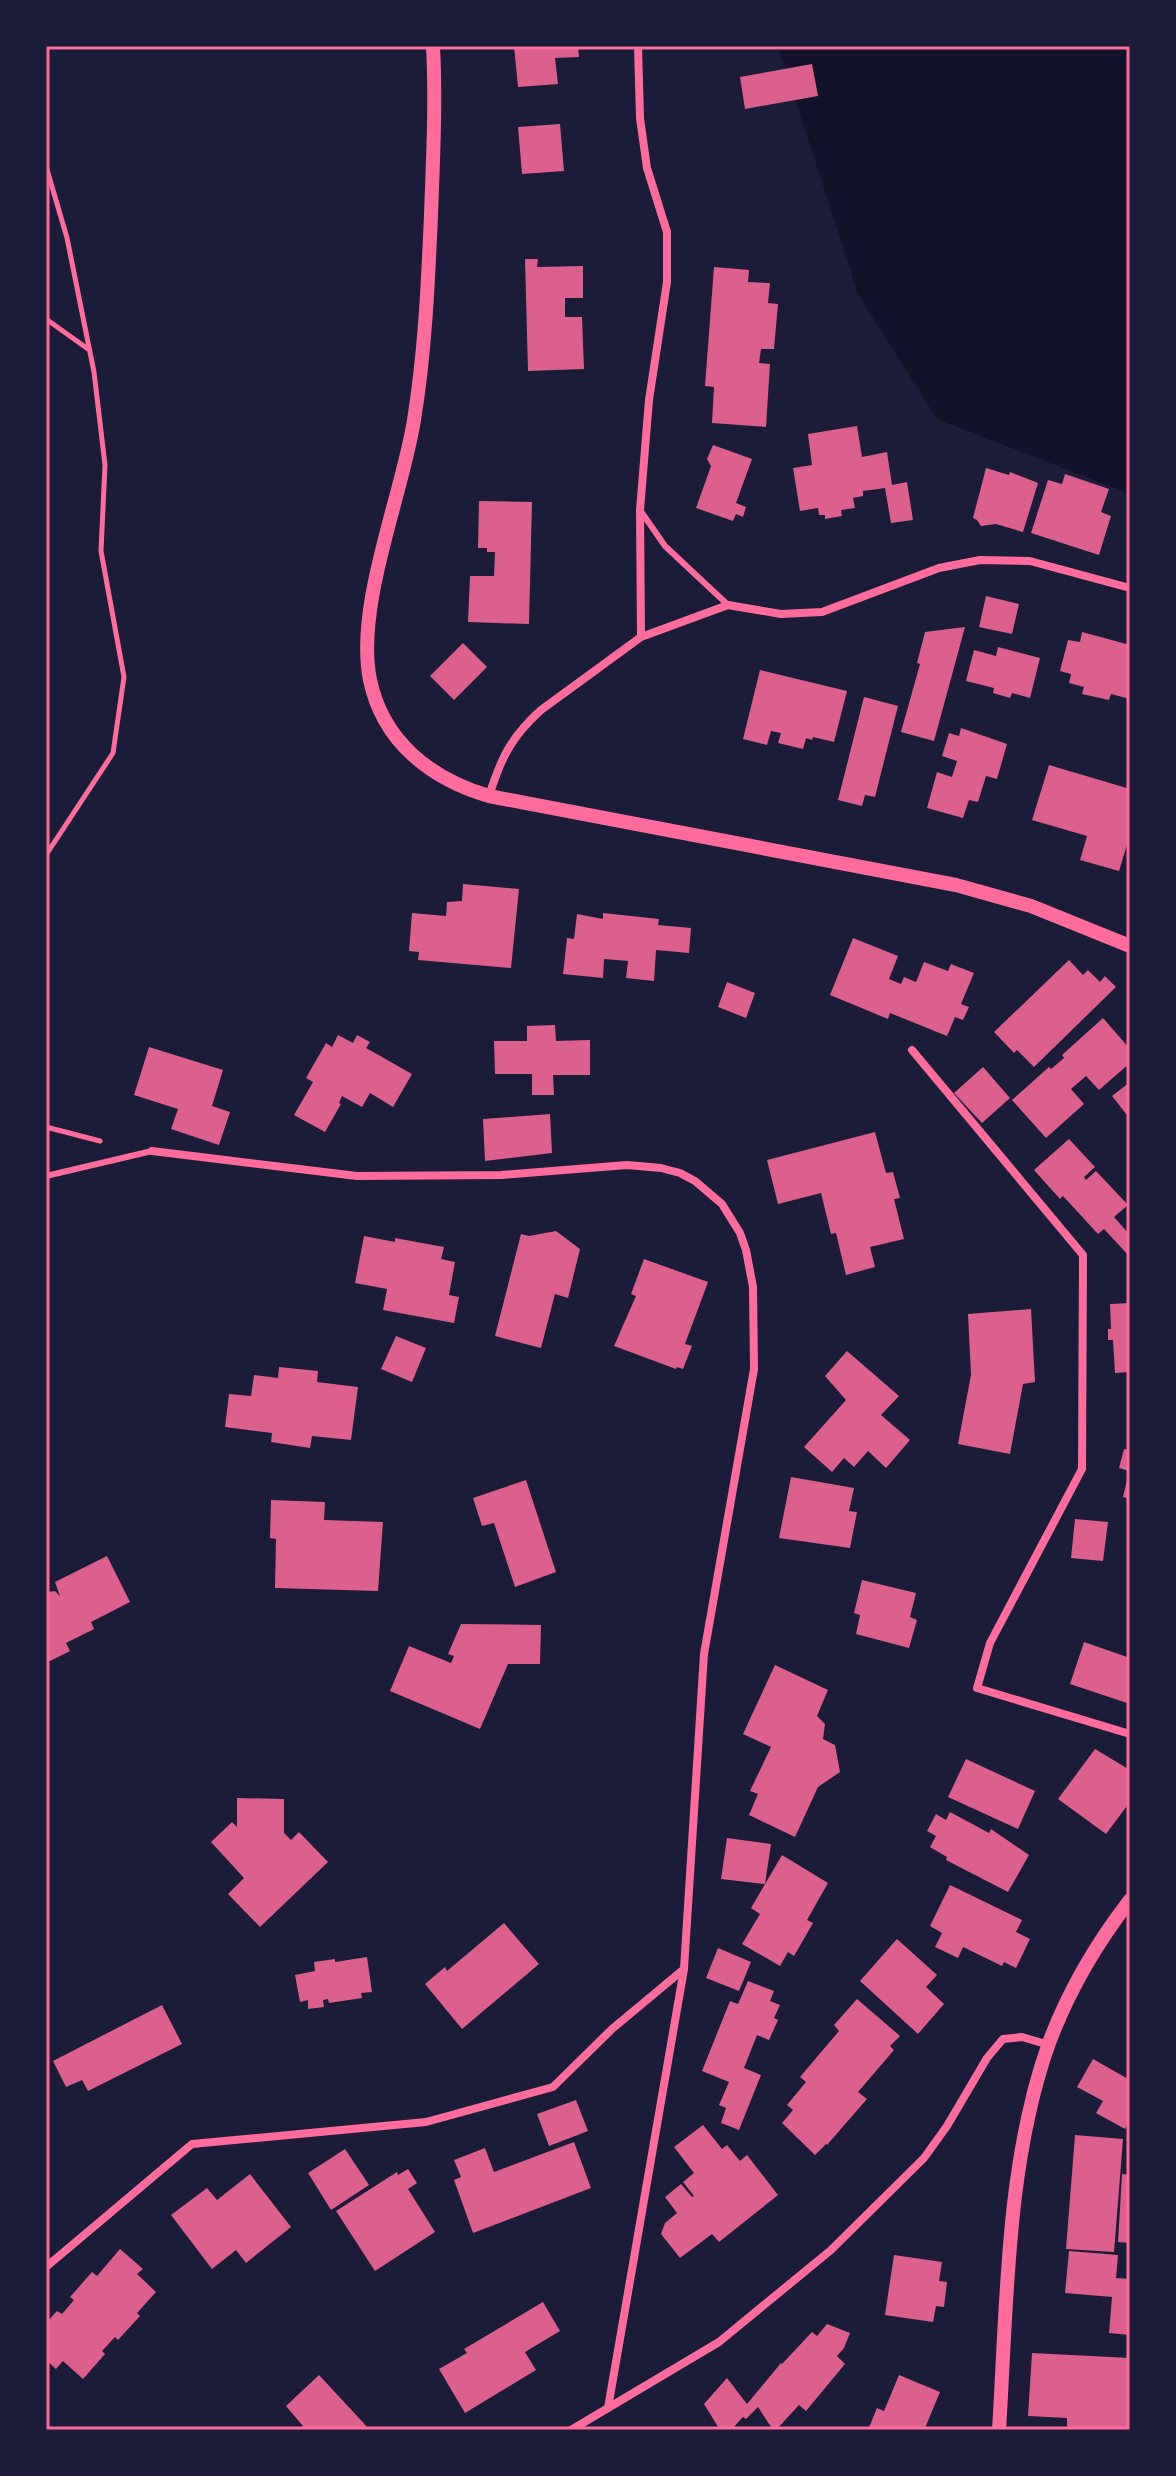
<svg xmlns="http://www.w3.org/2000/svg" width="1176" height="2476" font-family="Karla,sans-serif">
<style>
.water{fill:#12122b}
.building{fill:#dd5f8e}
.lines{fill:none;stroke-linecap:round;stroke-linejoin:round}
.path{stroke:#ff6b9d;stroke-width:5}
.service{stroke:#ff6b9d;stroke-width:6}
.minor{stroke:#ff6b9d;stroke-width:8}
.tertiary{stroke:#ff6b9d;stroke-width:14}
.neatline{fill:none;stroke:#ff6b9d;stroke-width:3}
</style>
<rect width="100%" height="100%" fill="#1b1b3a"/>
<path class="water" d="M778,46H1130V494L937,419L858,294Z"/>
<path class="building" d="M514,46H578L579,57L555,58L558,84L518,87Z
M812,64L818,96L745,109L740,77Z
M560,124L564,171L522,174L518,127Z
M525,259H538L537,267L583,266V298H565V317H582L584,369L528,371Z
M714,267L749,270L748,282L770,283L768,303L778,304L774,349H761L759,363L770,364L766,427L712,423L714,387L705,386Z
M857,426L862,457L887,452L892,485L907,482L913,520L891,523L885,488L863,491V496L853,498L855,508L841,510L842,516L825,519V515H819L818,508L800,511L793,468L812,465L808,434Z
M713,445L752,459L736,503L746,507L743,517L736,514L733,521L696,508L711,466L707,459Z
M986,468L1009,475L1010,472L1038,483L1023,532L996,524L981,526L977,520L973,518Z
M1065,474L1109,489L1101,512L1111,516L1099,555L1031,533L1048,480L1062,484Z
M479,501L532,502L529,624L468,622L470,576H494L495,552H487V548H478Z
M986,596L1019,604L1012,634L979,627Z
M965,627L934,741L901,732L920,664L917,663L925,632Z
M1082,632L1130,645V699L1111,694L1109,700L1082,694L1084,687L1069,683L1071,674L1060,671L1068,640L1080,642Z
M463,643L487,667L454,700L430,676Z
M998,647L1040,658L1030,698L1012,693L1010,698L993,693L994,688L966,681L974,650L996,656Z
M760,670L847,691L834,742L813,737L812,740L806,738L803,749L778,743L781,733L771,731L767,745L743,739Z
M864,697L898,706L875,797L865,795L862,806L838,800Z
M961,728L1007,744L997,779L986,776L978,802L969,800L963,818L927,808L937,772L952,777L957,761L942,756L949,733L959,736Z
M1049,765L1130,789V835L1119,871L1080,860L1087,836L1032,820Z
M463,884L519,889L511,968L418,960L419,952L409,951L412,913L446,916L447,902L462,901Z
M603,913L659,919L658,925L691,928L689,953L656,950L654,981L626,978L628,961L604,959L603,978L563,974L567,938L574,939L577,914L603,919Z
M853,938L898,956L889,979L901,984L904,977L916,982L924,962L948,971L951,964L974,973L961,1004L969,1007L963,1020L955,1017L947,1036L890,1013L888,1019L830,995Z
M1069,960L1083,975L1088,970L1100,982L1105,976L1116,987L1034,1067L1017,1050L1014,1053L994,1032Z
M727,982L755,993L746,1018L718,1007Z
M1103,1018L1130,1049V1063L1099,1090L1086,1076L1071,1089L1084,1104L1046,1138L1012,1100L1049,1067L1051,1069L1064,1058L1062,1055Z
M555,1025L556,1041L590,1040V1075H553L554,1095H532V1074H495L494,1041H527V1026Z
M338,1035L353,1043L357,1035L370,1042L366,1048L412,1074L393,1107L370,1093L362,1107L342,1096L339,1103L341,1104L325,1132L294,1115L313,1082L306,1078L326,1043L332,1047Z
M149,1047L223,1070L212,1106L230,1112L219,1145L171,1129L178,1109L134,1095Z
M983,1067L1010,1098L982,1123L954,1093Z
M1130,1082V1119L1112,1096Z
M550,1114L552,1153L485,1161L483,1119Z
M875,1132L886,1173L893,1172L900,1198L894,1199L904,1239L870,1247L875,1267L846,1275L836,1233L831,1234L821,1193L778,1204L767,1160Z
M1069,1139L1095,1167L1084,1177L1086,1180L1096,1171L1128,1205L1114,1217L1130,1235V1257L1104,1229L1098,1234L1063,1196L1060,1199L1034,1170Z
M556,1231L580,1249L568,1298L555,1294L541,1348L495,1336L521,1234L529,1236Z
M364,1236L395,1242V1238L444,1247L441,1259L455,1262L449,1295L459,1297L454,1323L383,1310L387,1289L355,1283Z
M644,1259L708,1282L685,1344L692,1346L683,1369L677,1367L676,1369L614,1346L636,1296L631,1294Z
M1130,1303V1372L1115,1373L1113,1340H1108V1329H1111L1110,1304Z
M1031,1309L1035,1382L1023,1384L1010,1454L958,1444L971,1375L968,1314Z
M396,1336L426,1348L412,1382L381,1369Z
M847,1351L899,1396L881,1415L910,1440L886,1468L868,1451L854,1467L844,1458L832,1472L804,1447L846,1400L825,1376Z
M279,1367L318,1371L317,1382L358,1387L351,1440L312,1436L310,1448L271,1442L272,1433L225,1427L229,1394L251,1396L254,1375L278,1378Z
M1124,1449L1130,1450V1471L1119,1468Z
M1129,1472L1130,1473V1499L1123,1497Z
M791,1477L854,1488L849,1511L857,1512L850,1548L779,1538Z
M526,1480L556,1572L515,1587L494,1523L482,1526L473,1498Z
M271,1500L325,1502L324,1520L383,1522L378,1591L275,1588L276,1539L270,1538Z
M1075,1519L1108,1522L1103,1561L1071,1558Z
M107,1556L130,1602L91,1622L94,1629L66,1643L70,1651L48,1662L46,1592L55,1591L60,1596L55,1582Z
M862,1580L916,1593L910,1617L917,1620L909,1648L856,1634L860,1615L854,1613Z
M461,1624L541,1625L540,1664H508L480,1729L390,1691L409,1646L451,1663L454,1656L448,1654Z
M1084,1642L1130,1658V1704L1070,1684Z
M775,1665L828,1690L817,1716L825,1724L823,1739L835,1745L840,1772L818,1787L795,1837L749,1815L758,1794L750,1791L771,1747L743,1734Z
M1095,1749L1130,1770V1802L1106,1834L1058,1799Z
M966,1759L1035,1791L1018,1829L948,1797Z
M237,1798L284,1799V1833L291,1840L299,1832L328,1862L260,1927L228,1894L244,1878L211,1842L232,1822L237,1827Z
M950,1812L989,1833L991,1829L1029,1855L1008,1892L946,1860L947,1857L930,1847L936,1836L927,1831L936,1814L946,1820Z
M727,1838L771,1844L765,1884L721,1879Z
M782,1855L828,1883L807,1920L813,1923L794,1956L788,1952L780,1966L742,1944L760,1914L751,1908Z
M950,1885L1022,1920L1016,1932L1030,1939L1016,1968L1004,1962L1002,1966L963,1947L958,1958L935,1947L942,1933L930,1926Z
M504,1923L539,1964L462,2029L425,1984L445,1967L447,1971Z
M897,1939L937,1975L926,1987L944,2004L918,2034L860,1981Z
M718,1948L751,1962L739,1991L706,1978Z
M367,1957L372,1992L361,1993L362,1998L329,2003L328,1999L323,2000L324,2007L308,2009V2000L300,2002L295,1975L315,1971L314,1962L335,1959V1962Z
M748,1981L774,1991L770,2001L780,2005L774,2018L778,2020L769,2040L757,2035L744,2068L761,2075L739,2130L721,2123L726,2108L719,2105L729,2082L702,2071L730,2001L738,2004Z
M857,1999L900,2036L890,2046L894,2050L858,2092L867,2099L827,2145L826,2144L815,2155L782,2123L793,2110L787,2105L806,2082L800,2077L839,2031L834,2025Z
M162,2005L182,2044L88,2091L82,2080L66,2087L53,2061Z
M1093,2059L1130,2080V2120L1125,2129L1096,2113L1103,2101L1077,2087Z
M576,2100L588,2131L549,2146L537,2114Z
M703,2125L722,2149L727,2145L740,2161L747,2155L778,2195L719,2242L712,2234L680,2258L661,2234L665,2223L677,2213L665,2197L681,2184L692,2197L694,2196L683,2182L694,2173L674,2147Z
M1075,2135L1123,2139L1114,2252L1066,2249Z
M574,2142L591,2188L473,2233L454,2180L461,2177L454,2160L485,2148L494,2172Z
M345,2149L369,2185L331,2210L308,2173Z
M408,2169L417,2183L408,2189L435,2232L375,2271L336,2211L397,2172L398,2175Z
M250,2174L291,2227L246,2263L236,2250L212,2269L171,2215L207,2188L217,2200Z
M1122,2174L1130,2175V2243L1118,2242Z
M120,2249L143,2269L137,2274L156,2292L137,2313L140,2316L118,2340L115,2337L102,2351L105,2354L83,2379L63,2361L56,2369L46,2360V2323L57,2311L62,2314L74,2300L70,2297L92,2272L97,2276Z
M1069,2251L1118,2255L1116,2278L1130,2279V2335L1109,2333L1112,2297L1065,2293Z
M894,2255L942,2262L939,2281L947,2282L944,2307L936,2306L933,2322L885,2315Z
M543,2302L560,2331L525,2352L536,2370L465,2413L439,2369L467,2353L464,2349Z
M827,2324L850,2333L844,2348L837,2356L845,2364L806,2411L799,2405L776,2430H773L758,2407L746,2419L743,2417L731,2430H720L704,2404L727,2378L747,2404L781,2363L782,2364L812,2332L817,2336Z
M1032,2353L1130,2358V2430H1067V2418L1028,2416Z
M319,2375L370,2430H299L303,2426L286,2406Z
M899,2375L940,2392L925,2428L930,2430H868L877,2408L884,2411Z"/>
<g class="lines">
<path class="path" d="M46,166L67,238L94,372L105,465L101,551L124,677L113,753L46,855
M46,319L88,349
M46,1127L100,1141"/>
<path class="service" d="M640,510L665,546L728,605
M46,1176L152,1151"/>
<path class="minor" d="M638,46L640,118L647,168L667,232V282L649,400L640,510L641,637
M489,796C501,758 511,737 541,710L641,637L728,605L781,614L822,612L939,568L980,560L1030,561L1130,588
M912,1050L1083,1255L1082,1469L990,1643L977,1688L1130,1734
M152,1151L357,1176L501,1175L627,1165L661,1168L680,1173L695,1181L722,1204L740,1233L746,1250L753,1287L754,1369L704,1654L684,1969L608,2408
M46,2267L192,2144L426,2122L553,2087L612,2029L684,1969
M571,2430L719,2342L831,2250L924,2158L947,2126L987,2058L1003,2039L1022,2037L1049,2045"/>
<path class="tertiary" d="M433,46C436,102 433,159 431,215C428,284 425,352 414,420C402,496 355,606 370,680C383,742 431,779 489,796L956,885L1031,906L1130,946
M999,2430C1007,2304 1006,2163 1049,2043C1068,1992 1096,1944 1130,1900"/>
</g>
<rect width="1176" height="2476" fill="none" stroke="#1b1b3a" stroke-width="96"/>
<rect x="48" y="48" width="1080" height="2380" class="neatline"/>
</svg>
